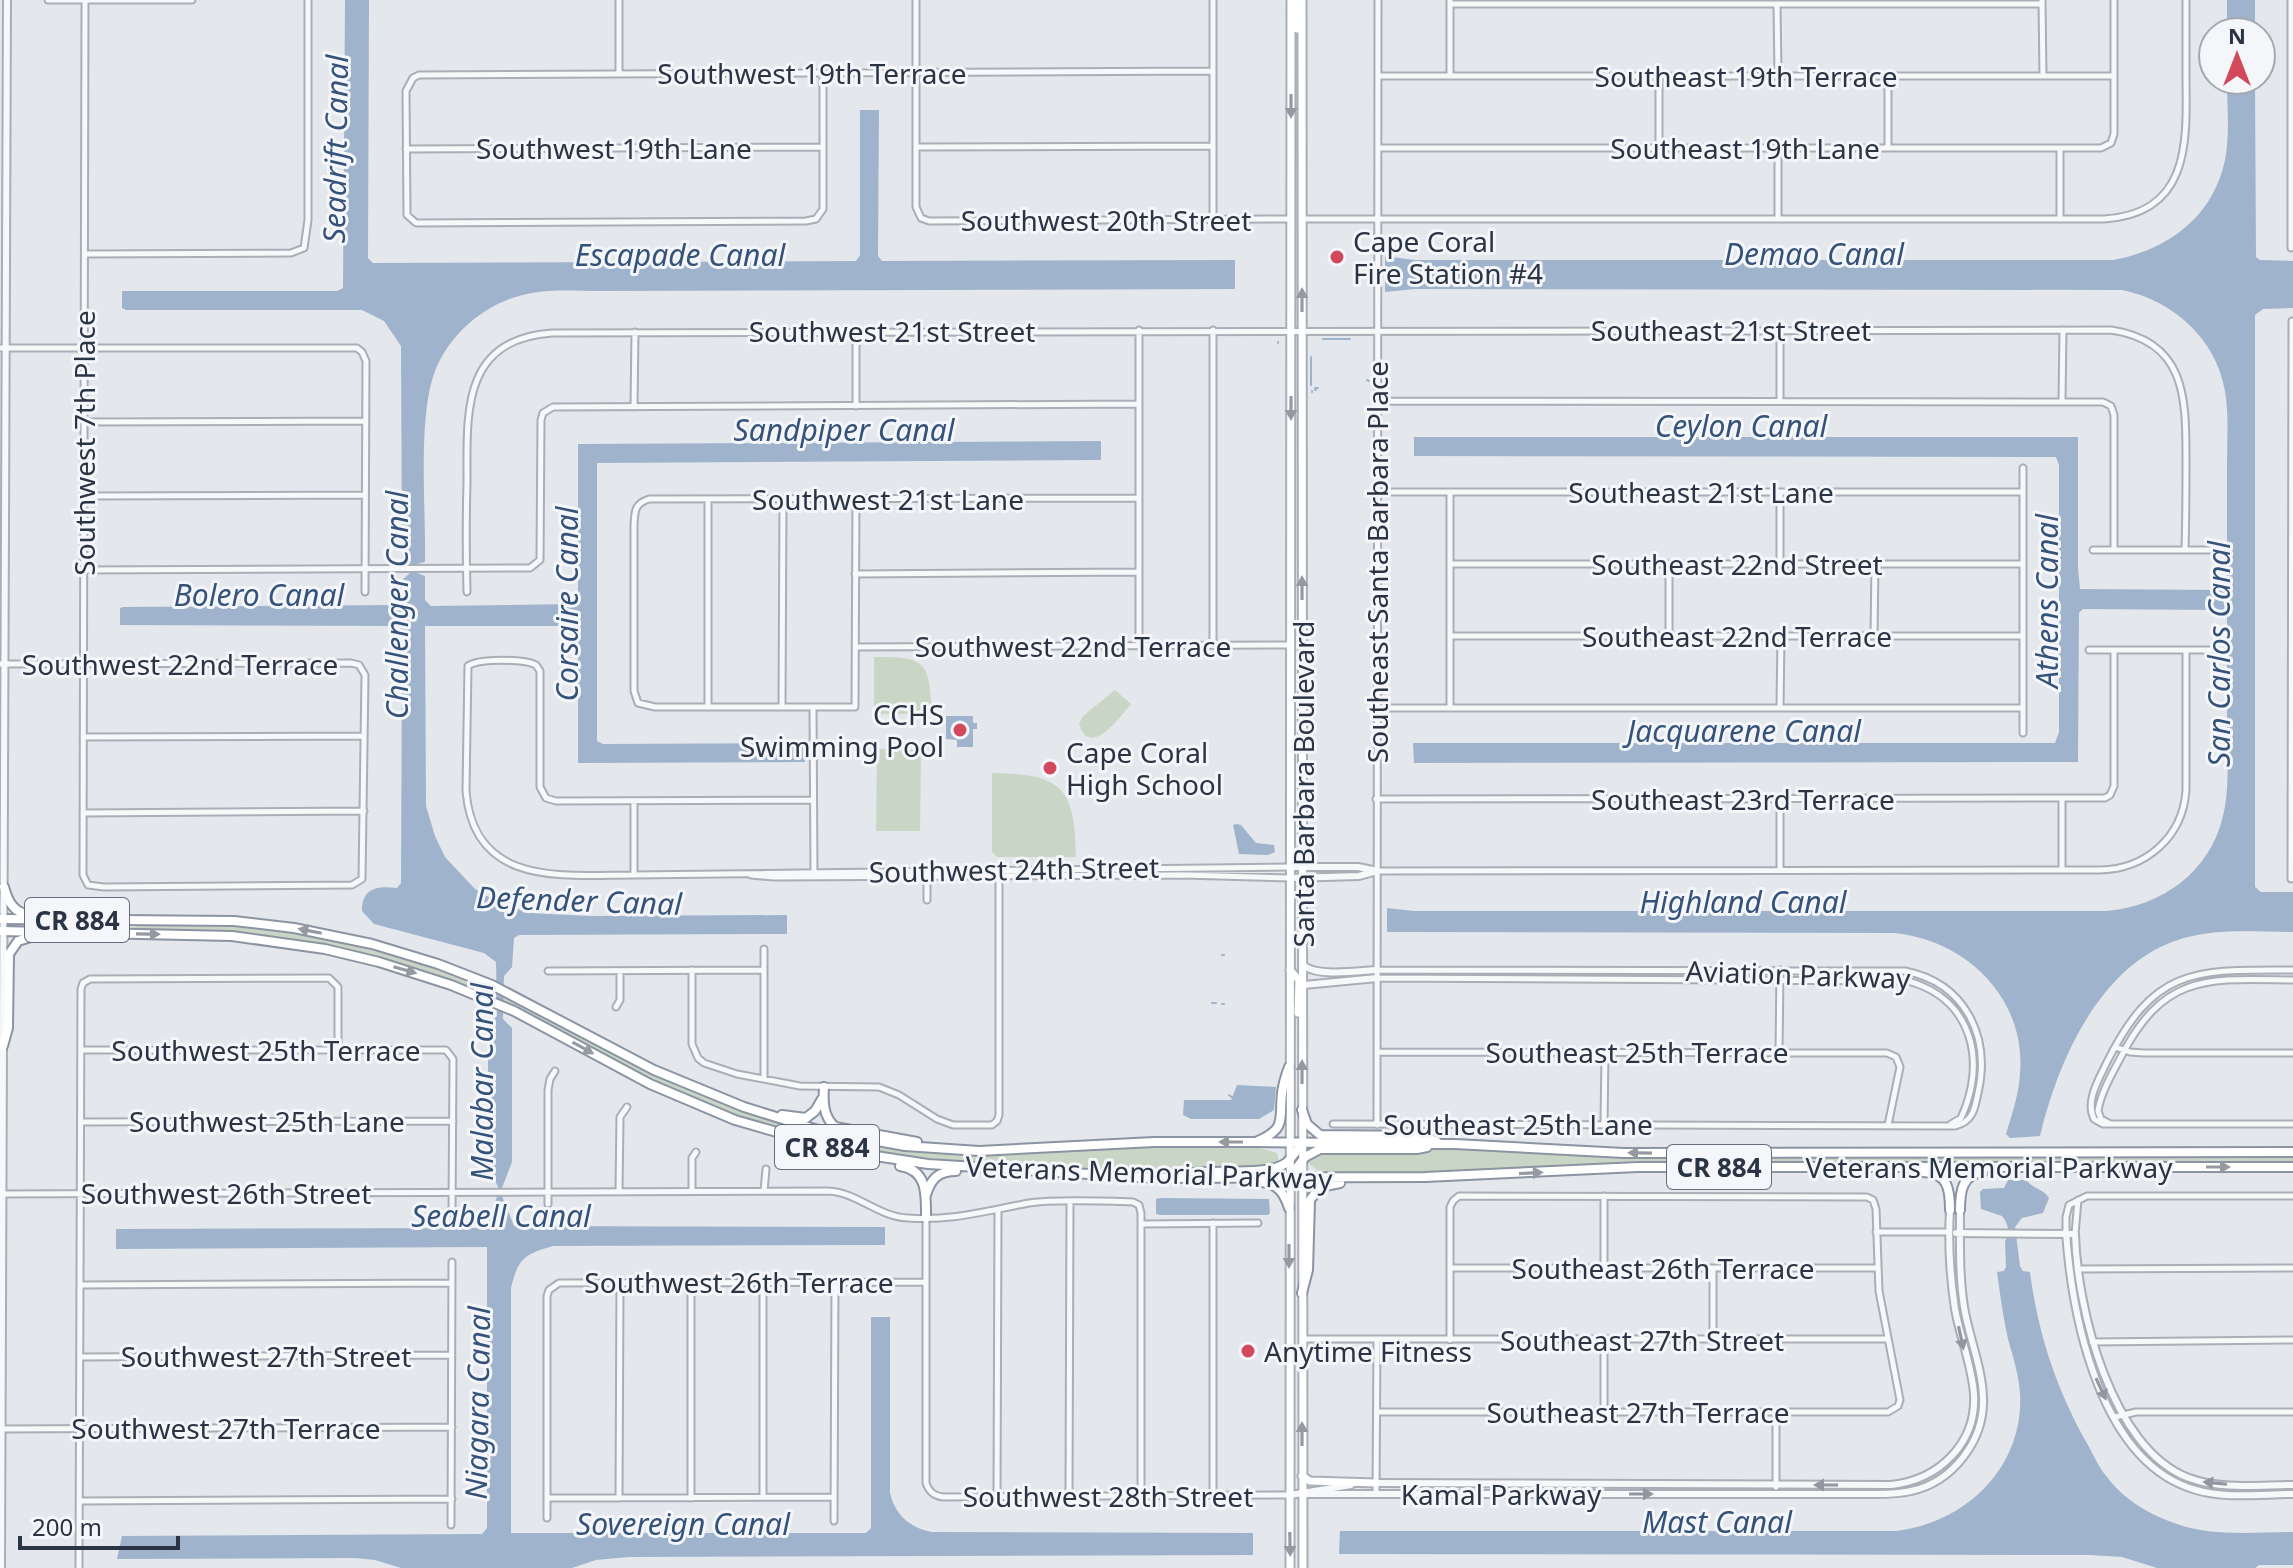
<svg xmlns="http://www.w3.org/2000/svg" width="2293" height="1568" font-family="'Noto Sans',sans-serif">
<style>
.green{fill:#c9d6c5}
.water{fill:#9fb4cc}
.lines{fill:none;stroke-linecap:round;stroke-linejoin:round}
.stream{stroke:#9fb4cc;stroke-width:2}
.minor-casing{stroke:#a9aeb7;stroke-width:9}
.tertiary-casing{stroke:#a9aeb7;stroke-width:10}
.secondary-casing{stroke:#a9aeb7;stroke-width:11}
.trunk-casing{stroke:#8b94a3;stroke-width:12}
.minor{stroke:#f7f8fa;stroke-width:5}
.tertiary{stroke:#f7f8fa;stroke-width:6}
.secondary{stroke:#fff;stroke-width:7}
.trunk{stroke:#fff;stroke-width:8}
.oneway{fill:#959aa2}
.oneway2{fill:#9196a0}
.poi-dot{fill:#d1495b;stroke:#f4f6f9;stroke-width:3}
.labels{text-anchor:middle;dominant-baseline:central;stroke-width:6;stroke-linejoin:round;paint-order:stroke}
.shield{fill:#f4f6f9;stroke:#676e7b;stroke-width:2}
.shield-label{font-size:26px;font-weight:bold;fill:#2b3445}
.street-label{font-size:28px;fill:#2b3445;stroke:#f4f6f9}
.poi-label{font-size:28px;fill:#2b3445;stroke:#f4f6f9;text-anchor:start}
.water-label{font-size:30px;font-style:italic;fill:#34527a;stroke:#f4f6f9}
</style>
<rect width="100%" height="100%" fill="#e4e7ec"/>
<path class="green" d="M874,657C928,656 929,663 932,714H878L874,710Z
M1115,690L1131,704C1119,718 1090,759 1079,724L1083,716Z
M877,749H921L920,831H876Z
M992,773C1061,774 1075,786 1076,857H997L992,852Z
M149,924L238,926L298,933L412,960L504,996L696,1094L788,1127L841,1140L908,1151L973,1156L1140,1146L1257,1147L1277,1153L1279,1162C1257,1173 1224,1166 1197,1168C1187,1168 1177,1172 1167,1173C1143,1174 1119,1172 1095,1171C971,1162 848,1158 731,1114C619,1072 522,1001 407,965C315,936 222,930 126,929Z
M1442,1147L1628,1156L2293,1157V1161L1641,1162L1441,1172L1333,1173L1317,1170L1310,1165L1308,1159L1326,1152H1416Z"/>
<path class="water" d="M345,0H369L368,258L373,263L856,261L860,255V110H879L878,256L882,261L1235,260V289L600,291C578,291 554,289 532,293C488,300 447,334 433,377C418,424 426,510 425,562L417,564V573L425,576V600L431,606L576,604L578,599V444L1101,441V460L597,463V741L603,744L805,743V762L578,763V634L576,626H425L426,806L435,836L445,857L475,889L499,903L530,913L590,916L787,915V934L519,935L514,938L512,967L504,976L503,1019L512,1028V1162L502,1188V1196L514,1226L885,1227V1245L553,1246C524,1254 518,1259 511,1288V1533H866L871,1528V1317H890V1493C895,1515 910,1528 932,1532L1253,1533V1555L629,1557L596,1560L572,1568H401L375,1560L355,1558L117,1559L122,1536L482,1534L487,1528V1247L116,1249V1229L481,1228L487,1226L497,1197L498,1187L488,1164V1025L497,1016L496,962L484,953L374,924L362,911C362,887 378,886 397,888L401,883L402,651L400,626L120,625V608L123,607L398,605L401,581L410,573V563L402,561L401,346L384,321L362,310H126L122,308V291H337L343,288Z
M2227,0H2255V32H2227Z
M2227,80H2255L2256,257L2260,260L2293,261V308L2263,309L2255,315V887L2261,892H2293V932C2257,932 2219,928 2184,938C2101,961 2058,1060 2040,1136L2010,1138L2006,1134C2012,1114 2019,1094 2020,1073C2026,998 1966,940 1894,933L1387,932V908L1414,911H2107C2162,906 2210,872 2223,816C2230,787 2227,754 2227,724C2227,689 2227,654 2227,619L2226,611L2221,610L2083,609L2079,613L2078,762L1414,763L1413,743H2055L2059,732V465L2056,457L1414,456V437H2078V568L2080,589L2223,590L2226,588L2227,569C2227,534 2227,499 2227,464C2227,440 2229,415 2225,391C2216,338 2172,300 2122,290L1415,289L1385,292V256L1414,260H2113C2168,250 2213,217 2225,160C2230,134 2227,106 2227,80Z
M946,716H973V723H977V729H973V747H957V740L946,739Z
M1236,824L1241,825L1256,843L1274,845L1275,852L1268,855L1239,854L1233,825Z
M1237,1085L1276,1087L1274,1110L1259,1119H1191L1183,1115L1184,1100H1231Z
M2008,1180H2026C2033,1189 2044,1189 2049,1198L2043,1213L2022,1218L2015,1227L2020,1266L2023,1271L2030,1272C2038,1334 2057,1391 2088,1445C2094,1456 2099,1468 2107,1477C2124,1500 2150,1515 2177,1524C2213,1537 2255,1532 2293,1532V1565H2259L2255,1568H2157L2122,1557L2090,1555L1339,1554L1340,1531H1896C1966,1523 2024,1467 2020,1394C2019,1375 2013,1357 2008,1339C2003,1317 2000,1294 1997,1272L2004,1271L2006,1267L2005,1241C2011,1234 2008,1223 2002,1216L1981,1209L1980,1192L1983,1189L2004,1188Z
M1160,1198L1269,1199L1270,1213L1268,1215H1160L1156,1214V1199Z"/>
<g class="lines">
<path class="stream" d="M1323,339H1350
M1278,343V342
M1367,380L1369,381
M1311,385V357
M1315,388H1318
M1315,390H1316
M1312,392V391
M1222,955H1224
M1212,1003H1216
M1222,1004H1224
M1229,1095L1233,1098"/>
<g class="minor-casing">
<path id="minor" d="M48,0H192
M916,0V207L921,218L929,221L1291,219
M2042,0L2043,76
M2291,0V248
M1450,4H2042
M1777,4L1778,75
M823,73V209L816,219L806,221L416,223L407,215L406,91L413,78L419,75L1213,71
M619,74V0
M1379,76H2114
M1450,76V0
M1888,76V148
M916,147L1213,146
M1378,148H2101L2111,143L2114,134V0
M1659,148V76
M2060,148V219
M406,149L822,147
M1302,219H2104C2189,214 2187,144 2186,80C2186,53 2186,27 2186,0
M1778,219V148
M1213,220V0
M85,254L291,253L304,248L308,220V0
M0,348H357L362,352L366,361L365,592
M1378,401L2103,402L2111,406L2114,415V550
M1780,401V330
M2062,401L2063,330
M856,406V331
M634,407L635,332
M84,422L366,421
M2023,468V733
M1378,492H2023
M1780,492V564
M84,496L365,495
M856,499L855,707H655L638,703L634,691V525C635,511 634,504 649,499L1139,498
M2093,550H2211
M1450,564H2023
M1669,564V636
M84,570L530,568L540,560L541,420L543,413L553,407L1139,404
M855,574L1138,572
M467,592C466,556 466,519 467,482C467,414 461,339 552,333L2111,330C2185,341 2186,396 2186,457C2186,488 2186,519 2185,549
M1450,636H2023
M1874,636L1875,564
M1213,645V330
M1139,646V330
M855,647L1290,645
M2089,650H2216
M0,664L351,663L359,665L365,675L362,879L352,885L104,887L88,885L83,875C83,583 85,292 85,0
M708,707V499
M782,707L783,499
M813,707L814,874
M1376,708H2023
M1450,708V492
M1780,708L1781,636
M83,737L364,736
M1376,799L2105,798L2110,795L2114,786V650
M1780,799V870
M813,800L556,801L546,798L540,787V671L536,665C524,659 479,658 468,666L466,791C474,888 564,875 634,875L1290,867
M634,801V875
M83,813L364,811
M2062,870V799
M1377,871L2100,870C2146,869 2183,837 2186,790V650
M751,875L774,877L1183,875L1290,878
M2291,879L2292,321
M927,900V876
M692,970V1044L698,1058L704,1063L737,1074L800,1086L879,1087L899,1095L937,1119L953,1125H992L997,1121L999,1115V870
M2293,970C2195,970 2155,966 2107,1062C2099,1079 2085,1101 2094,1119L2103,1124H2293
M548,971L764,970
M1377,978L1908,981C1973,999 1987,1062 1961,1118L1951,1124
M616,1007L620,1000V971
M2115,1047L2130,1052L2144,1053H2293
M81,1050H446L453,1059L452,1213
M1377,1052L1887,1053L1896,1057L1900,1067L1888,1125
M1779,1053L1780,970
M764,1079V949
M81,1122L453,1121
M1333,1124L1955,1126C1973,1122 1975,1108 1978,1093C1991,1036 1965,983 1905,971L1377,970
M1604,1124L1605,1053
M2110,1124L2101,1119L2098,1111C2101,1092 2113,1072 2122,1055C2165,972 2210,979 2293,980
M1377,1125L1378,0
M619,1191L620,1117L627,1107
M692,1191V1158L696,1152
M764,1191L766,1169
M0,1194L828,1191C857,1192 878,1217 908,1218C953,1221 985,1211 1029,1203C1056,1199 1104,1201 1133,1202L1139,1205L1141,1213V1496
M1604,1196V1268
M548,1204V1090L550,1079L555,1071
M926,1218V1483C929,1492 934,1496 943,1497L1290,1495
M1142,1224L1258,1223
M1876,1232H1949
M2066,1232V1217L2069,1205L2087,1196H2293
M2075,1234L2078,1200
M1450,1268H1877
M2077,1269L2293,1268
M763,1282V1497
M80,1285L452,1283
M1303,1339H1887
M1604,1340V1412
M1713,1340V1268
M2092,1342L2293,1340
M80,1357L452,1355
M1377,1412H1888L1898,1406L1900,1400L1879,1291L1876,1209L1873,1200L1867,1197L1459,1196L1453,1201L1450,1207V1340
M1776,1412V1487
M2115,1417L2136,1412H2293
M1,1429L452,1427
M1376,1494L1377,1340
M1213,1495V1223
M1069,1496L1070,1203
M997,1497L998,1211
M547,1498L834,1497
M619,1498L620,1283
M691,1498V1282
M79,1501L452,1499
M547,1518V1296L549,1290L559,1283L926,1282
M834,1521L835,1282
M451,1525L452,1262
M79,1568L81,989L83,983L90,979L329,978L338,987V1049"/>
</g>
<g class="tertiary-casing">
<path id="tertiary" d="M1290,867H1358L1373,870
M1290,878L1359,876L1377,871
M1304,966C1319,977 1359,971 1377,970
M1304,985L1377,978
M2066,1232C2072,1317 2100,1463 2196,1490C2226,1499 2262,1494 2293,1494
M1956,1233L2075,1234C2077,1308 2111,1449 2189,1478C2221,1490 2259,1485 2293,1485
M1374,1483L1891,1485C1939,1480 1977,1443 1974,1394C1972,1366 1960,1337 1955,1309C1950,1276 1948,1243 1950,1210
M1301,1494H1875C1887,1494 1899,1494 1911,1491C1953,1482 1985,1440 1983,1397C1982,1367 1969,1337 1964,1307C1959,1274 1960,1243 1960,1210
M1290,1495L1351,1485
M1,1568L7,0"/>
</g>
<g class="secondary-casing">
<path id="secondary" d="M1295,0L1297,29
M1302,0L1303,1568
M1290,970L1299,980L1298,1013
M1302,1476L1310,1481L1376,1483
M1290,1568L1291,0"/>
</g>
<g class="trunk-casing">
<path id="trunk" d="M4,887C8,902 14,913 30,915
M0,919L234,921L294,928L372,944L438,964L492,985L654,1070L744,1107L818,1130L905,1146L979,1151L1154,1142H1256L1455,1144L1624,1153L2293,1152
M0,931L232,936L325,949L379,962L451,985L514,1011L650,1084L735,1120L843,1151L928,1164L1154,1178L1425,1177L1638,1167H2293
M3,1046L8,1028L9,954L18,941L34,936
M824,1087C823,1102 823,1116 835,1127L917,1142
M1302,1110L1307,1124L1320,1135L1423,1136L1437,1142
M782,1115L806,1118L815,1111L822,1099
M1258,1141C1287,1128 1279,1120 1282,1093C1283,1084 1286,1075 1289,1067
M900,1166C928,1170 926,1195 926,1218
M1923,1172C1948,1173 1950,1189 1950,1210
M1179,1175C1207,1167 1266,1178 1286,1163C1292,1158 1297,1150 1302,1143
M1289,1178L1305,1157L1320,1149H1417L1427,1147
M1262,1182C1278,1184 1284,1193 1289,1208
M926,1195C931,1179 938,1171 956,1171
M1960,1210C1960,1192 1962,1174 1983,1172
M1302,1293L1308,1270L1310,1200L1320,1187L1340,1183"/>
</g>
<use href="#minor" class="minor"/>
<use href="#tertiary" class="tertiary"/>
<use href="#secondary" class="secondary"/>
<use href="#trunk" class="trunk"/>
</g>
<defs><path id="oneway-solid" d="M-6-.8H1V-3.2L6.5 0L1 3.2V.8H-6Z" transform="scale(2)"/></defs>
<g class="oneway">
<use href="#oneway-solid" transform="translate(1291 106) rotate(90)"/>
<use href="#oneway-solid" transform="translate(1302 300) rotate(-90)"/>
<use href="#oneway-solid" transform="translate(1291 408) rotate(90)"/>
<use href="#oneway-solid" transform="translate(1302 588) rotate(-90)"/>
<use href="#oneway-solid" transform="translate(310 931) rotate(-169)"/>
<use href="#oneway-solid" transform="translate(148 934) rotate(1)"/>
<use href="#oneway-solid" transform="translate(405 970) rotate(16)"/>
<use href="#oneway-solid" transform="translate(583 1048) rotate(29)"/>
<use href="#oneway-solid" transform="translate(1302 1072) rotate(-90)"/>
<use href="#oneway-solid" transform="translate(1231 1142) rotate(-180)"/>
<use href="#oneway-solid" transform="translate(1640 1153) rotate(-179)"/>
<use href="#oneway-solid" transform="translate(2218 1167)"/>
<use href="#oneway-solid" transform="translate(1531 1173) rotate(-3)"/>
<use href="#oneway-solid" transform="translate(1289 1256) rotate(90)"/>
<use href="#oneway-solid" transform="translate(1302 1434) rotate(-90)"/>
<use href="#oneway-solid" transform="translate(1290 1544) rotate(89)"/>
</g>
<g class="oneway2">
<use href="#oneway-solid" transform="translate(1961 1338) rotate(78)"/>
<use href="#oneway-solid" transform="translate(2101 1389) rotate(65)"/>
<use href="#oneway-solid" transform="translate(2215 1483) rotate(-174)"/>
<use href="#oneway-solid" transform="translate(1826 1485) rotate(-180)"/>
<use href="#oneway-solid" transform="translate(1641 1494)"/>
</g>
<g class="poi-dot">
<circle cx="1337" cy="257" r="8"/>
<circle cx="960" cy="730" r="8"/>
<circle cx="1050" cy="768" r="8"/>
<circle cx="1248" cy="1351" r="8"/>
</g>
<g class="labels">
<g class="shield">
<rect x="25" y="898" width="104" height="44" rx="6"/>
<rect x="775" y="1125" width="104" height="44" rx="6"/>
<rect x="1667" y="1145" width="104" height="44" rx="6"/>
</g>
<g class="shield-label">
<text x="77" y="920">CR 884</text>
<text x="827" y="1147">CR 884</text>
<text x="1719" y="1167">CR 884</text>
</g>
<g class="street-label">
<text x="812" y="73">Southwest 19th Terrace</text>
<text x="1746" y="76">Southeast 19th Terrace</text>
<text x="614" y="148">Southwest 19th Lane</text>
<text x="1745" y="148">Southeast 19th Lane</text>
<text x="1106" y="220">Southwest 20th Street</text>
<text x="1731" y="330">Southeast 21st Street</text>
<text x="892" y="331">Southwest 21st Street</text>
<text transform="translate(84 443) rotate(-90)">Southwest 7th Place</text>
<text x="1701" y="492">Southeast 21st Lane</text>
<text x="888" y="499">Southwest 21st Lane</text>
<text transform="translate(1377 562) rotate(-90)">Southeast Santa Barbara Place</text>
<text x="1737" y="564">Southeast 22nd Street</text>
<text x="1737" y="636">Southeast 22nd Terrace</text>
<text x="1073" y="646">Southwest 22nd Terrace</text>
<text x="180" y="664">Southwest 22nd Terrace</text>
<text transform="translate(1303 784) rotate(-90)">Santa Barbara Boulevard</text>
<text x="1743" y="799">Southeast 23rd Terrace</text>
<text transform="translate(1014 869) rotate(-1)">Southwest 24th Street</text>
<text transform="translate(1798 974) rotate(2)">Aviation Parkway</text>
<text x="266" y="1050">Southwest 25th Terrace</text>
<text x="1637" y="1052">Southeast 25th Terrace</text>
<text x="267" y="1121">Southwest 25th Lane</text>
<text x="1518" y="1124">Southeast 25th Lane</text>
<text x="1989" y="1167">Veterans Memorial Parkway</text>
<text transform="translate(1149 1172) rotate(2)">Veterans Memorial Parkway</text>
<text x="226" y="1193">Southwest 26th Street</text>
<text x="1663" y="1268">Southeast 26th Terrace</text>
<text x="739" y="1282">Southwest 26th Terrace</text>
<text x="1642" y="1340">Southeast 27th Street</text>
<text x="266" y="1356">Southwest 27th Street</text>
<text x="1638" y="1412">Southeast 27th Terrace</text>
<text x="226" y="1428">Southwest 27th Terrace</text>
<text x="1501" y="1494">Kamal Parkway</text>
<text x="1108" y="1496">Southwest 28th Street</text>
</g>
<g class="poi-label">
<text x="1353" y="241">Cape Coral<tspan x="1353" dy="32">Fire Station #4</tspan></text>
<text x="944" y="714" text-anchor="end">CCHS<tspan x="944" dy="32">Swimming Pool</tspan></text>
<text x="1066" y="752">Cape Coral<tspan x="1066" dy="32">High School</tspan></text>
<text x="1264" y="1351">Anytime Fitness</text>
</g>
<g class="water-label">
<text transform="translate(335 149) rotate(-89)">Seadrift Canal</text>
<text x="1814" y="253">Demao Canal</text>
<text x="680" y="254">Escapade Canal</text>
<text x="1741" y="425">Ceylon Canal</text>
<text x="844" y="429">Sandpiper Canal</text>
<text x="259" y="594">Bolero Canal</text>
<text transform="translate(2046 601) rotate(-90)">Athens Canal</text>
<text transform="translate(566 604) rotate(-90)">Corsaire Canal</text>
<text transform="translate(396 605) rotate(-90)">Challenger Canal</text>
<text transform="translate(2218 654) rotate(-90)">San Carlos Canal</text>
<text x="1744" y="730">Jacquarene Canal</text>
<text transform="translate(579 900) rotate(2)">Defender Canal</text>
<text x="1743" y="901">Highland Canal</text>
<text transform="translate(481 1082) rotate(-90)">Malabar Canal</text>
<text x="501" y="1215">Seabell Canal</text>
<text transform="translate(477 1403) rotate(-89)">Niagara Canal</text>
<text x="1717" y="1521">Mast Canal</text>
<text x="683" y="1523">Sovereign Canal</text>
</g>
</g>
<g transform="translate(2237 56)"><circle r="38" fill="#f4f6f9" stroke="#a4a8b1" stroke-width="2"/>
<path d="M0-6L14 30L0 20L-14 30Z" fill="#d1495b"/>
<text y="-12" font-size="22" font-weight="bold" text-anchor="middle" fill="#2b3445">N</text>
</g>
<path d="M20 1536v12h158v-12" fill="none" stroke="#2b3445" stroke-width="4"/>
<text x="32" y="1536" font-size="24" fill="#2b3445" stroke="#f4f6f9" stroke-width="6" paint-order="stroke">200 m</text>
</svg>
